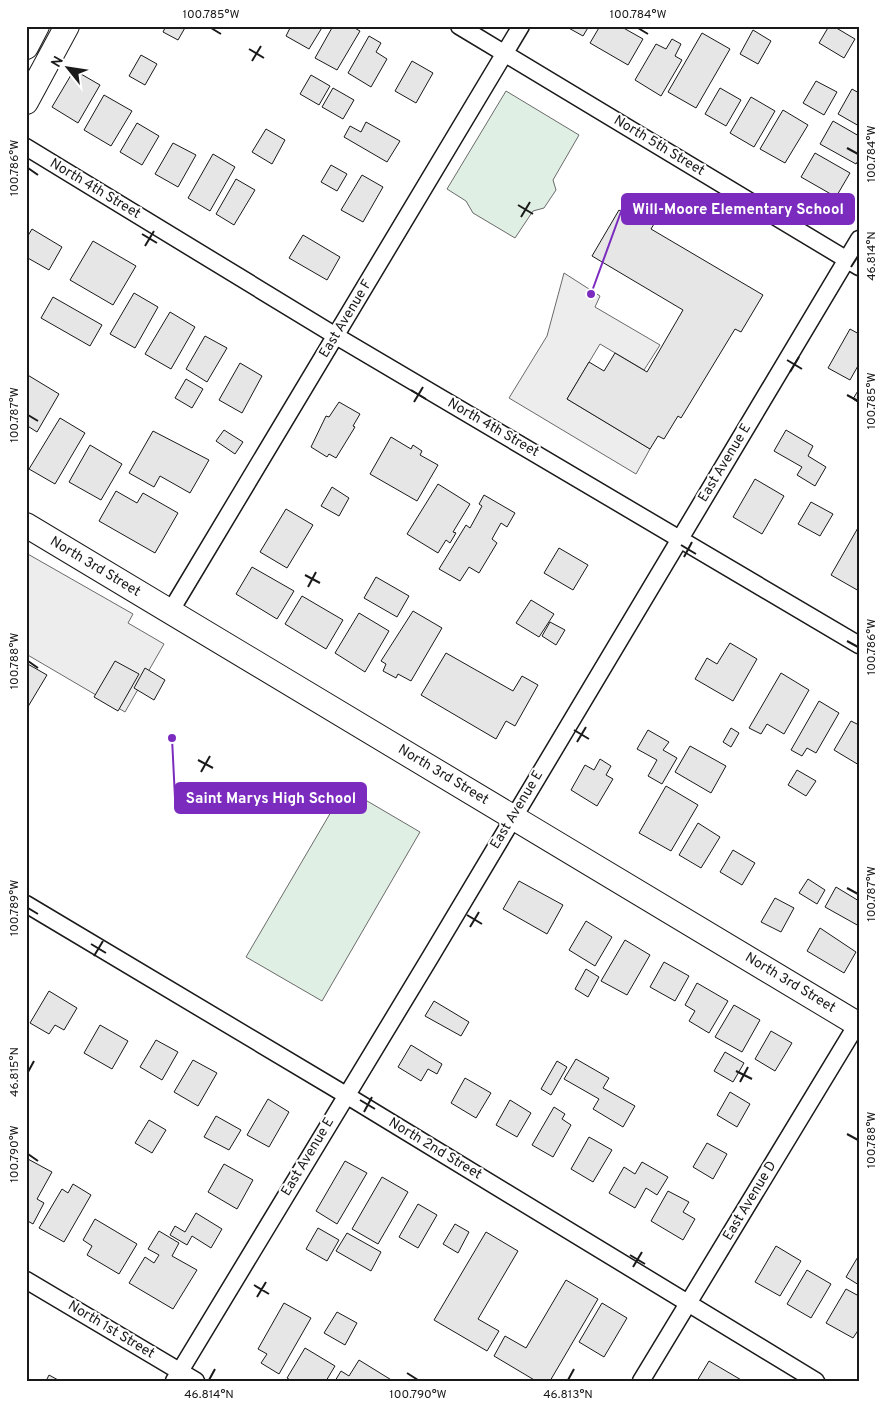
<svg xmlns="http://www.w3.org/2000/svg" width="885" height="1407" font-family="Overpass,sans-serif">
<style>
.green{fill:#e0efe3;stroke:#6a6a6a}
.parking{fill:#ededed;stroke:#6a6a6a}
.building{fill:#e6e6e6;stroke:#1a1a1a}
.lines{fill:none;stroke-linecap:round;stroke-linejoin:round}
.street-casing{stroke:#1a1a1a;stroke-width:19}
.secondary-casing{stroke:#1a1a1a;stroke-width:26}
.street{stroke:#fff;stroke-width:16}
.secondary{stroke:#fff;stroke-width:24}
.ticks{fill:none;stroke:#1a1a1a;stroke-width:2}
.labels{text-anchor:middle;dominant-baseline:central;stroke-width:4;stroke-linejoin:round;paint-order:stroke}
.street-label{font-size:14px;fill:#1a1a1a;stroke:#fff}
.leader{fill:none;stroke:#7b2cbf;stroke-width:2}
.callout-dot{fill:#7b2cbf;stroke:#fff;stroke-width:2}
.callout{fill:#7b2cbf;stroke:#7b2cbf;stroke-width:2}
.callout-label{font-size:15px;text-anchor:middle;font-weight:bold;fill:#fff}
.neatline{fill:none;stroke:#1a1a1a;stroke-width:2}
.ticks-label{font-size:12px;text-anchor:middle;fill:#1a1a1a}
</style>
<rect width="100%" height="100%" fill="#fff"/>
<path class="green" d="M506,91L579,135L553,180L556,190L544,208L533,211L515,238L473,213L466,201L447,189Z
M345,788L420,832L322,1001L246,957Z"/>
<path class="parking" d="M564,273L600,296L595,307L660,345L644,370L600,344L567,399L650,449L636,474L509,398L547,336Z
M26,553L133,614L128,623L164,644L125,712L26,654Z"/>
<path class="building" d="M166,26H186L178,40L163,32Z
M291,26H323L309,49L286,36Z
M333,26H351L360,31L337,70L315,58Z
M565,26H589L583,36Z
M600,26H620L643,39L628,65L590,43Z
M829,26H833L855,39L844,58L819,43Z
M753,30L771,41L758,64L740,54Z
M702,33L730,49L696,108L668,92Z
M369,36L381,43L376,52L387,59L371,87L348,73Z
M672,39L681,44L675,56L682,60L661,96L635,80L656,44L666,49Z
M141,55L157,64L145,85L129,76Z
M412,61L433,73L416,103L395,91Z
M74,70L100,85L78,123L52,107Z
M311,75L330,86L319,105L300,94Z
M816,81L837,92L824,115L803,103Z
M333,88L354,100L343,119L322,107Z
M720,88L741,100L726,126L705,114Z
M852,89L859,93V126L838,114Z
M104,95L132,111L111,146L84,130Z
M751,97L775,111L754,147L730,133Z
M783,110L808,125L785,163L760,149Z
M833,121L859,136V159L856,164L820,144Z
M366,122L400,141L387,162L344,137L350,126L361,132Z
M137,123L159,136L142,165L120,152Z
M266,129L285,140L272,164L252,152Z
M173,143L196,155L178,187L155,174Z
M815,153L850,173L836,197L801,177Z
M213,154L235,167L210,211L188,198Z
M331,165L347,174L337,191L321,182Z
M362,175L383,187L363,222L341,210Z
M236,179L255,190L234,225L216,214Z
M625,206L654,224L651,229L763,295L741,332L735,329L681,418L678,416L664,439L658,436L650,449L567,399L589,362L604,371L615,353L647,372L683,310L592,256L619,210L622,212Z
M32,229L62,247L49,270L26,257V239Z
M303,235L340,257L327,280L289,258Z
M93,241L136,266L113,305L70,280Z
M134,293L158,307L135,348L110,334Z
M53,297L102,325L90,346L41,318Z
M170,312L195,327L171,369L145,354Z
M850,329L859,334V364L850,380L828,368Z
M205,336L227,348L207,382L186,369Z
M240,363L262,376L242,413L219,400Z
M26,374L59,394L37,432L26,425Z
M186,379L203,389L192,408L175,398Z
M859,389V403L853,399Z
M339,402L360,414L353,426L355,427L336,458L329,454L327,457L311,447L326,416L329,417Z
M60,418L85,433L55,484L29,469Z
M224,430L243,442L235,454L216,441Z
M786,430L813,446L808,456L826,467L815,486L797,475L802,467L774,451Z
M153,431L209,460L190,493L160,476L154,487L129,473Z
M391,437L411,449L413,445L422,451L420,455L438,465L417,501L370,474Z
M90,445L122,464L101,500L69,482Z
M755,479L784,496L762,534L733,517Z
M438,484L470,504L453,532L456,533L450,543L446,540L438,553L407,534Z
M332,487L349,498L339,516L321,506Z
M116,491L137,503L143,493L178,513L155,553L99,521Z
M484,495L515,513L507,527L501,523L492,539L497,543L479,573L469,567L460,581L439,569L466,525L470,528L482,506L479,504Z
M811,502L833,514L820,536L798,524Z
M286,509L313,525L287,568L260,552Z
M859,526V591L831,575Z
M559,548L588,565L573,590L544,573Z
M252,567L294,591L277,619L236,594Z
M376,577L409,596L397,617L364,598Z
M302,596L343,620L326,649L285,624Z
M531,600L554,614L539,637L516,623Z
M413,611L442,628L411,681L398,674L396,678L383,671L386,664L381,661Z
M359,613L389,631L365,672L335,653Z
M550,622L565,630L556,645L542,636Z
M730,643L757,659L733,701L695,679L707,658L717,664Z
M446,653L513,691L522,676L538,685L515,726L506,721L496,739L421,695Z
M115,661L139,674L118,711L94,697Z
M26,663L47,675L26,710Z
M145,668L165,680L154,700L134,688Z
M781,673L809,690L784,734L767,724L761,734L749,728Z
M819,701L839,713L816,753L807,748L802,756L791,750Z
M851,721L859,725V765L834,750Z
M731,728L739,733L731,747L723,742Z
M648,730L669,742L663,750L677,758L662,784L648,776L657,760L637,749Z
M690,746L726,766L711,793L675,772Z
M600,759L611,766L606,775L613,779L597,806L571,790L585,765L594,770Z
M797,770L816,781L806,796L788,785Z
M666,786L698,805L671,851L639,833Z
M698,823L720,837L701,868L679,855Z
M733,850L755,863L742,885L720,872Z
M808,879L825,890L817,904L799,893Z
M519,881L563,905L547,934L503,909Z
M836,887L859,901V926L825,907Z
M775,898L794,908L781,932L761,922Z
M586,921L612,937L595,966L569,950Z
M820,928L856,952L844,973L807,951Z
M625,940L650,955L627,995L601,981Z
M664,962L689,976L675,1001L650,987Z
M586,969L599,977L588,997L575,989Z
M697,983L728,1001L709,1033L689,1021L695,1011L685,1005Z
M49,991L77,1008L64,1030L55,1025L49,1034L30,1023Z
M434,1001L469,1022L461,1036L425,1016Z
M734,1005L760,1020L742,1052L715,1037Z
M100,1025L128,1041L112,1069L84,1053Z
M771,1031L792,1043L775,1071L755,1059Z
M156,1040L178,1052L162,1080L140,1067Z
M411,1045L442,1064L437,1074L428,1069L421,1081L398,1067Z
M725,1052L744,1063L733,1082L714,1071Z
M576,1059L609,1078L603,1088L635,1106L623,1127L593,1109L599,1099L564,1079Z
M193,1060L217,1073L198,1106L174,1092Z
M557,1061L567,1067L551,1095L541,1089Z
M465,1078L491,1093L476,1118L451,1103Z
M730,1092L750,1104L737,1127L717,1115Z
M268,1099L289,1112L269,1147L247,1135Z
M510,1100L531,1113L517,1137L496,1125Z
M554,1107L565,1114L562,1119L571,1125L553,1157L532,1145Z
M216,1116L241,1130L229,1150L204,1137Z
M149,1120L166,1130L152,1153L135,1143Z
M589,1137L612,1150L593,1182L571,1169Z
M707,1143L727,1154L713,1179L693,1167Z
M26,1158L52,1172L37,1199L44,1203L33,1224L26,1220Z
M345,1161L367,1173L337,1224L316,1211Z
M642,1162L668,1177L657,1195L646,1188L635,1208L609,1193L624,1167L635,1174Z
M224,1164L253,1180L237,1209L208,1192Z
M382,1177L408,1192L378,1244L352,1229Z
M73,1184L91,1195L64,1242L39,1228L62,1189L68,1193Z
M668,1191L689,1202L683,1212L695,1219L683,1240L651,1221Z
M418,1204L437,1215L418,1248L399,1237Z
M196,1213L222,1229L211,1248L192,1236L187,1245L170,1235L175,1226L185,1232Z
M95,1219L137,1244L119,1274L87,1255L92,1246L83,1240Z
M455,1224L469,1232L458,1253L443,1244Z
M318,1228L339,1240L327,1261L306,1249Z
M159,1231L179,1243L172,1256L197,1270L173,1309L129,1283L145,1257L154,1263L159,1255L148,1249Z
M486,1232L518,1251L478,1319L499,1331L487,1351L434,1320Z
M347,1233L381,1252L371,1271L336,1251Z
M776,1246L801,1261L780,1296L755,1282Z
M859,1255V1285L846,1277Z
M807,1270L831,1284L811,1318L787,1304Z
M566,1280L598,1299L550,1381H536L494,1356L505,1336L526,1348Z
M846,1289L857,1295L859,1292V1329L853,1338L826,1323Z
M284,1303L311,1318L279,1374L261,1363L267,1354L258,1349Z
M602,1303L627,1318L604,1357L579,1342Z
M337,1312L357,1323L345,1345L324,1333Z
M305,1348L335,1366L326,1381H292L287,1378Z
M359,1360L393,1381H335L341,1371L349,1376Z
M709,1361L743,1381H697Z
M49,1375L60,1381H46Z"/>
<g class="lines">
<g class="street-casing">
<path id="street" d="M459,26L859,267
M26,147L336,336L859,645
M170,612L521,26
M26,904L346,1095L816,1381
M26,1280L196,1381
M174,1381L431,956L859,239
M641,1381L859,1021"/>
</g>
<g class="secondary-casing">
<path id="secondary" d="M26,47L37,26
M26,102L67,26
M26,525L859,1025"/>
</g>
<use href="#street" class="street"/>
<use href="#secondary" class="secondary"/>
</g>
<path class="ticks" d="M211,28L221,34M638,28L648,34M249,49L264,58M252,61L261,46M847,148L858,154M28,168L38,175M518,205L533,214M521,217L530,202M142,234L157,243M145,246L154,231M851,267L858,256M787,360L802,369M790,372L799,357M411,390L426,399M847,395L858,401M414,402L423,387M28,415L38,421M681,545L696,554M684,557L692,542M305,575L320,583M308,587L316,572M847,641L858,647M28,661L38,668M574,730L589,739M577,742L586,727M198,760L213,768M201,772L210,756M847,888L858,894M28,908L38,914M467,915L482,924M470,927L479,912M91,944L106,953M94,956L103,941M736,1071L752,1079M28,1072L34,1061M740,1082L748,1067M360,1100L375,1109M364,1112L372,1097M847,1134L858,1140M28,1154L38,1161M630,1255L645,1264M633,1267L642,1252M254,1285L269,1294M257,1297L266,1282M407,1373L418,1380M209,1380L215,1369M568,1380L574,1369"/>
<g class="labels">
<g class="street-label">
<text transform="translate(659 146) rotate(31)">North 5th Street</text>
<text transform="translate(95 189) rotate(31)">North 4th Street</text>
<text transform="translate(346 319) rotate(-59)">East Avenue F</text>
<text transform="translate(493 428) rotate(30)">North 4th Street</text>
<text transform="translate(725 463) rotate(-59)">East Avenue E</text>
<text transform="translate(95 567) rotate(31)">North 3rd Street</text>
<text transform="translate(443 775) rotate(31)">North 3rd Street</text>
<text transform="translate(517 810) rotate(-59)">East Avenue E</text>
<text transform="translate(790 983) rotate(31)">North 3rd Street</text>
<text transform="translate(435 1149) rotate(31)">North 2nd Street</text>
<text transform="translate(308 1157) rotate(-59)">East Avenue E</text>
<text transform="translate(750 1201) rotate(-59)">East Avenue D</text>
<text transform="translate(111 1330) rotate(31)">North 1st Street</text>
</g>
</g>
<path class="leader" d="M591 294L622 209M172 738L175 798"/>
<g class="callout-dot">
<circle cx="591" cy="294" r="5"/>
<circle cx="172" cy="738" r="5"/>
</g>
<g class="callout">
<rect x="622" y="194" width="232" height="30" rx="5"/>
<rect x="175" y="783" width="191" height="30" rx="5"/>
</g>
<g class="callout-label">
<text x="738" y="214">Will-Moore Elementary School</text>
<text x="271" y="803">Saint Marys High School</text>
</g>
<rect width="885" height="1407" fill="none" stroke="#ffffff" stroke-width="55"/>
<g transform="translate(68 68) rotate(300)" stroke="#ffffff" stroke-width="4" paint-order="stroke">
<path d="M0-4L9 19L0 12L-9 19Z" fill="#1a1a1a"/>
<text y="-8" font-size="14" font-weight="bold" text-anchor="middle" fill="#1a1a1a">N</text>
</g>
<rect x="28" y="28" width="830" height="1352" class="neatline"/>
<g class="ticks-label">
<text x="211" y="18">100.785°W</text>
<text x="638" y="18">100.784°W</text>
<text transform="translate(871 154) rotate(-90)" y="4">100.784°W</text>
<text transform="translate(14 168) rotate(-90)" y="4">100.786°W</text>
<text transform="translate(871 256) rotate(-90)" y="4">46.814°N</text>
<text transform="translate(871 401) rotate(-90)" y="4">100.785°W</text>
<text transform="translate(14 415) rotate(-90)" y="4">100.787°W</text>
<text transform="translate(871 647) rotate(-90)" y="4">100.786°W</text>
<text transform="translate(14 661) rotate(-90)" y="4">100.788°W</text>
<text transform="translate(871 894) rotate(-90)" y="4">100.787°W</text>
<text transform="translate(14 908) rotate(-90)" y="4">100.789°W</text>
<text transform="translate(14 1072) rotate(-90)" y="4">46.815°N</text>
<text transform="translate(871 1140) rotate(-90)" y="4">100.788°W</text>
<text transform="translate(14 1154) rotate(-90)" y="4">100.790°W</text>
<text x="209" y="1398">46.814°N</text>
<text x="418" y="1398">100.790°W</text>
<text x="568" y="1398">46.813°N</text>
</g>
</svg>
